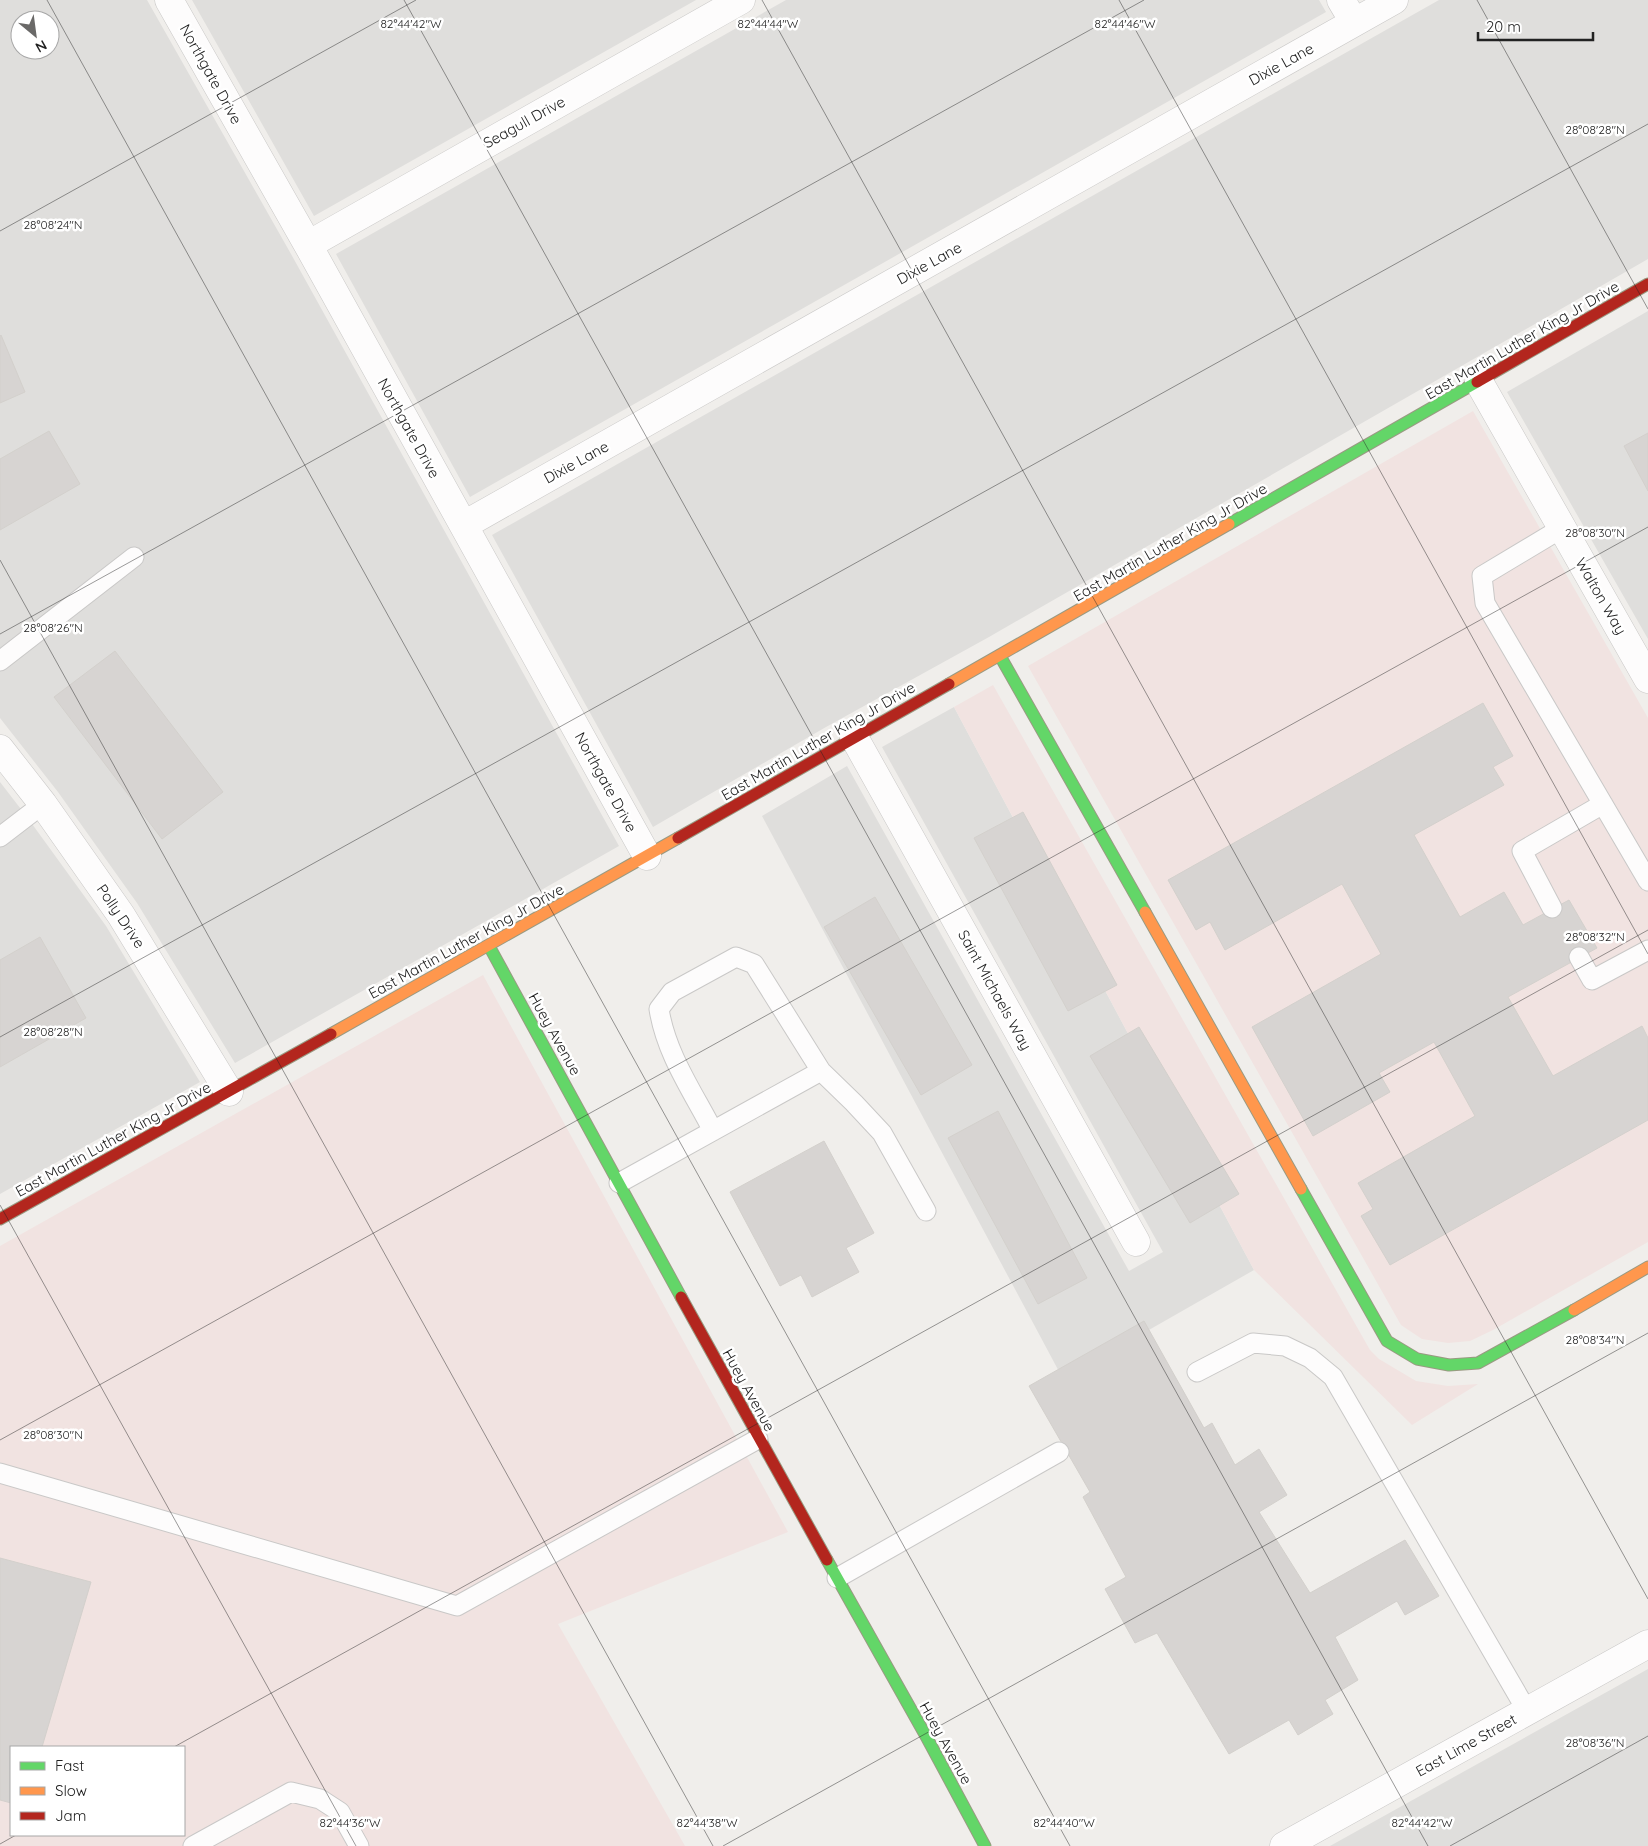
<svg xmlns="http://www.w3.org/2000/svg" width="1648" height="1846" font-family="Quicksand,sans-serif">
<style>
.residential{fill:#dfdedc;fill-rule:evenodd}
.commercial{fill:#f1e3e1;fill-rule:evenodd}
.building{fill:#d7d4d2;stroke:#d3d0cc}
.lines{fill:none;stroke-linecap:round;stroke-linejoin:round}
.lane-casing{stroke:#c9c8c7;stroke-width:21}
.street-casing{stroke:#c9c8c7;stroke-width:29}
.fast-casing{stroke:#999a82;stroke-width:13}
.slow-casing{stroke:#999a82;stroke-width:13}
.jam-casing{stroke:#999a82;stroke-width:13}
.lane{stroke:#fdfcfc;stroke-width:19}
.street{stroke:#fdfcfc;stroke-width:28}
.fast{stroke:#63d668;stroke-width:11}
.slow{stroke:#ff974d;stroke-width:11}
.jam{stroke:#b3261e;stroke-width:11}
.ticks{fill:none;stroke:#222;stroke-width:1;stroke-opacity:0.45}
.labels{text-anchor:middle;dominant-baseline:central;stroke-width:5;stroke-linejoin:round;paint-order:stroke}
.street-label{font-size:15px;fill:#222;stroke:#fff}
.ticks-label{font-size:12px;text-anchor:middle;fill:#222;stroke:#fff;stroke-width:5;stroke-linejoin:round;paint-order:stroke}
</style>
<rect width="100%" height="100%" fill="#f0eeeb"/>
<path class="residential" d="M0,0H147L291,254L619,846L235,1063L137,903L58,792L0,718ZM20,20H50V50H20Z
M192,0H696L314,216Z
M786,0H1319L1326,12L470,497L336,254Z
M1439,0H1648V259L989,637L826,727L653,827L492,535Z
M1648,311V639L1507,392Z
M954,707L1254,1270L1063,1379L762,816L847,766L1129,1271L1163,1252L882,747Z
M0,782L27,817L106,926L200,1082L0,1194Z
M1648,1669V1846H1330Z"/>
<path class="commercial" d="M1473,411L1648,718V1242L1493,1330L1470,1341L1448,1343L1422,1339L1401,1325L1028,666Z
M993,685L1370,1350L1379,1359L1416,1381L1448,1386L1478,1384L1412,1425L1254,1270L954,707Z
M483,975L788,1532L558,1624L685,1846H0V1246ZM11,1747H184V1835H11Z"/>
<path class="building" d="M1,335L25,392L0,403V336Z
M49,431L80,484L0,530V459Z
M1648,433V491L1624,446Z
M115,651L223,792L162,839L54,697Z
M1483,703L1513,756L1493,767L1504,785L1414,835L1460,917L1504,892L1523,925L1569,900L1597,948L1508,997L1553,1076L1642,1026L1648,1038V1120L1390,1265L1361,1216L1373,1209L1358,1183L1475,1116L1434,1042L1379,1073L1390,1092L1313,1136L1252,1027L1381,954L1342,884L1225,950L1210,922L1196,930L1168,880Z
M1023,812L1117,985L1068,1011L974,838Z
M875,897L972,1065L921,1095L824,927Z
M40,937L86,1018L0,1067V960Z
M1139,1027L1239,1194L1190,1223L1090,1056Z
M998,1111L1087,1278L1038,1304L948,1138Z
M824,1141L874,1233L846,1248L859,1272L812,1297L801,1275L780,1286L730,1192Z
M1144,1321L1204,1428L1212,1423L1235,1465L1259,1449L1287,1495L1259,1512L1310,1593L1405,1540L1439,1596L1405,1615L1397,1601L1335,1637L1358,1680L1325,1700L1333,1714L1298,1735L1289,1720L1229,1754L1157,1633L1135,1643L1105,1589L1126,1577L1083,1497L1090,1492L1029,1386Z
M0,1558L91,1582L42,1747H11V1803L0,1800Z"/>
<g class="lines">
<g class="lane-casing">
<path id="lane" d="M1562,528L1482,576L1485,603L1648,881
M0,661L134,557
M0,837L43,804
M1552,908L1522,851L1603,804
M1579,957L1592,980L1648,950
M713,1131C693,1092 666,1054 659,1009L672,992L736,957L754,964L821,1071
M619,1183L821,1071L854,1103L882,1133L926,1211
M1197,1372L1253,1343L1285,1346L1310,1358L1333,1377L1527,1711
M0,1473L457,1606L758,1439
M837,1578L1059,1452
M193,1846L291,1792L320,1799L340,1812L359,1846"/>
</g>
<g class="street-casing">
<path id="street" d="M169,0L308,245L647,856
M1341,0L1354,22
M308,245L741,0
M1479,382L1648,679
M464,525L1394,0
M854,737L1136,1242
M0,749L43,804L121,915L229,1092
M1284,1846L1648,1644"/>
</g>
<g class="fast-casing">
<path id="fast" d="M1229,524L1477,382
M1000,656L1145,912
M489,946L681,1297
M1301,1189L1387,1341L1417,1359L1449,1365L1478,1363L1574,1310
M827,1560L927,1738L985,1846"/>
</g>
<g class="slow-casing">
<path id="slow" d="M949,684L1229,524
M1145,912L1301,1189
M331,1034L678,838
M1574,1310L1648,1267"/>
</g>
<g class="jam-casing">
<path id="jam" d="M1477,382L1648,284
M678,838L949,684
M0,1219L331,1034
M681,1297L827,1560"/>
</g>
<use href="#lane" class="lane"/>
<use href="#street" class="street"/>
<use href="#fast" class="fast"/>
<use href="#slow" class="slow"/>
<use href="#jam" class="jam"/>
</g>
<path class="ticks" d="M47,0L1070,1846M404,0L1428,1846M762,0L1648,1599M1119,0L1648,954M1477,0L1648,309M0,231L416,0M0,560L713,1846M0,634L1144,0M0,1037L1648,124M0,1205L356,1846M0,1440L1648,527M174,1747L1648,930M0,1844L16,1835M723,1846L1648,1333M1450,1846L1648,1736"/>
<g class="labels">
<g class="street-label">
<text transform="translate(1281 64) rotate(-29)">Dixie Lane</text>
<text transform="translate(211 74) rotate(61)">Northgate Drive</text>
<text transform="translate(524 122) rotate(-29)">Seagull Drive</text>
<text transform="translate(929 263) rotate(-29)">Dixie Lane</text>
<text transform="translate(1522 340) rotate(-30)">East Martin Luther King Jr Drive</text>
<text transform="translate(409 428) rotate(61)">Northgate Drive</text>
<text transform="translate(576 462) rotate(-29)">Dixie Lane</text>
<text transform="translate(1170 542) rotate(-30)">East Martin Luther King Jr Drive</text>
<text transform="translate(1601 596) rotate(60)">Walton Way</text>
<text transform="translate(818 741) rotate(-30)">East Martin Luther King Jr Drive</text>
<text transform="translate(606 782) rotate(61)">Northgate Drive</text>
<text transform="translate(121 916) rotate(56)">Polly Drive</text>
<text transform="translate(466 941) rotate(-29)">East Martin Luther King Jr Drive</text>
<text transform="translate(995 990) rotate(61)">Saint Michaels Way</text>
<text transform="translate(555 1034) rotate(61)">Huey Avenue</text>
<text transform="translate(113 1139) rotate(-29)">East Martin Luther King Jr Drive</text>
<text transform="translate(749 1390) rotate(61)">Huey Avenue</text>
<text transform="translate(946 1743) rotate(61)">Huey Avenue</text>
<text transform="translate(1466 1745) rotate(-29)">East Lime Street</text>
</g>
</g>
<g class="ticks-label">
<text x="411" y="28">82°44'42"W</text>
<text x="768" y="28">82°44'44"W</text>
<text x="1125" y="28">82°44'46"W</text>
<text x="1595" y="134">28°08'28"N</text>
<text x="53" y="229">28°08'24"N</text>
<text x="1595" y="537">28°08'30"N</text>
<text x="53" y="632">28°08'26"N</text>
<text x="1595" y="941">28°08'32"N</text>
<text x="53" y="1036">28°08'28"N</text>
<text x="1595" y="1344">28°08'34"N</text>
<text x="53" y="1439">28°08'30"N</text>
<text x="1595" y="1747">28°08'36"N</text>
<text x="350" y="1827">82°44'36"W</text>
<text x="707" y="1827">82°44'38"W</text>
<text x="1064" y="1827">82°44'40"W</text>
<text x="1422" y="1827">82°44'42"W</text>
</g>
<rect x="10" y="1746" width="175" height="90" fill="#ffffff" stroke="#a7a7a7"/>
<rect x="20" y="1762" width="25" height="8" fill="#63d668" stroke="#a7a7a7"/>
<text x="55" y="1771" font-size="15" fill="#222222">Fast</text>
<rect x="20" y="1787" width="25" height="8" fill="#ff974d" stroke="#a7a7a7"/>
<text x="55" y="1796" font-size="15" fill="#222222">Slow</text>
<rect x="20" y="1812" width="25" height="8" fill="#b3261e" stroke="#a7a7a7"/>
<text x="55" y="1821" font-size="15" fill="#222222">Jam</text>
<g transform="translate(35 35) rotate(151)"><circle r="24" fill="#ffffff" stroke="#a7a7a7"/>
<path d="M0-4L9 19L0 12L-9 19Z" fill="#6a6968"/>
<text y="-8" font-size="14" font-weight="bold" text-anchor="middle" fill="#222222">N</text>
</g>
<path d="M1478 32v8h115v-8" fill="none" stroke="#222222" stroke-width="2.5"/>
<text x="1486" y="32" font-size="15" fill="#222222" stroke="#ffffff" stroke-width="4" paint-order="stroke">20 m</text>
</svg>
